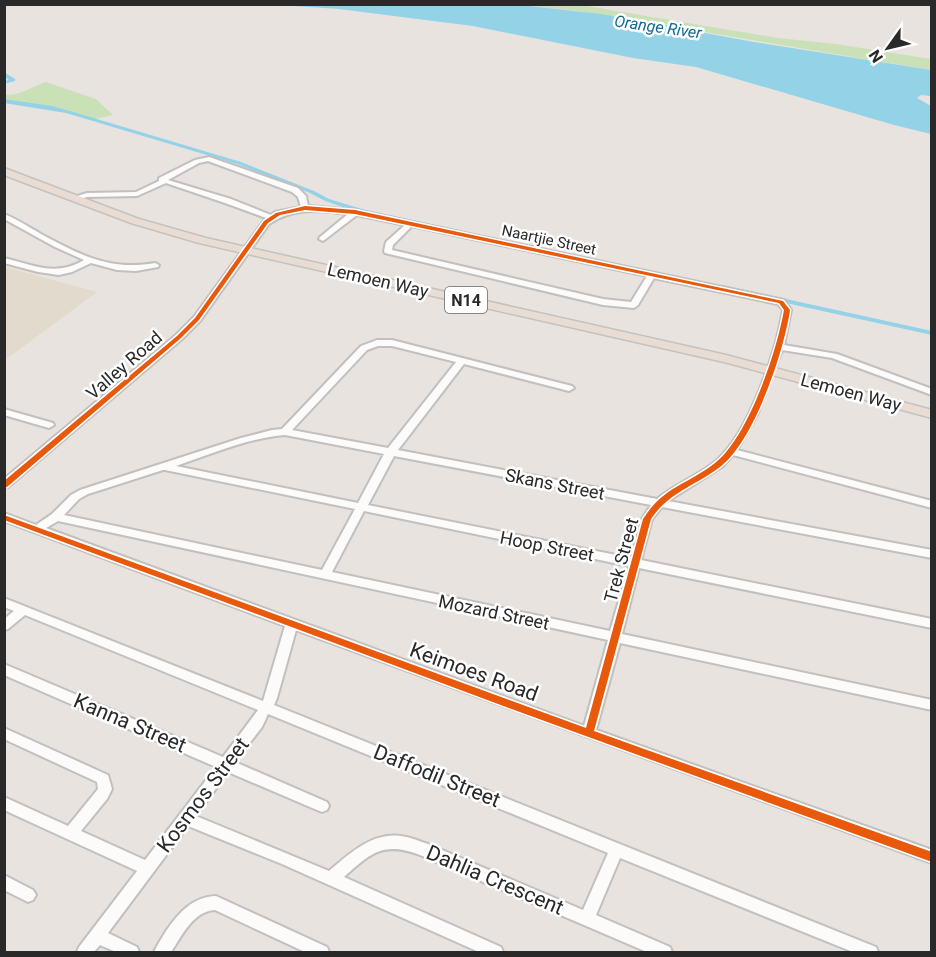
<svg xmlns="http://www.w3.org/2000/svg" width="936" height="957" font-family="Roboto,sans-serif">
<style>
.education{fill:#e2dbcd}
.green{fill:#cae1b8}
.water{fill:#94d2e7}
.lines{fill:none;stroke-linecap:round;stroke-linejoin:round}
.canal{fill:#94d2e7;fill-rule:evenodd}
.minor-casing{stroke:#c1bfbf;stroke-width:4}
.highway-casing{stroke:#c4c2c0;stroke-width:3}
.minor{fill:#fcfbfa;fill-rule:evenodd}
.highway{fill:#e8dcd3;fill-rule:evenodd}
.cycleway-casing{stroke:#fff;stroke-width:3}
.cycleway{fill:#e8590c;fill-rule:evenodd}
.labels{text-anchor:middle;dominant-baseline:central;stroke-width:5;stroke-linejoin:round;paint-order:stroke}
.far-street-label{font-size:15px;fill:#292929;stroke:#fff}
.far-water-label{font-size:16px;font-style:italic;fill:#116895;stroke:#fff}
.shield{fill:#fff;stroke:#696969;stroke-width:1.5}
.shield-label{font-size:16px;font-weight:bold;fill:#292929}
.street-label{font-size:18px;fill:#292929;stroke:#fff}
.near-street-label{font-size:21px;fill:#292929;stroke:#fff}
</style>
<rect width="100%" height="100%" fill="#e8e3de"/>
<path class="education" d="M4,267H5L97,292L5,360Z"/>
<path class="green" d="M520,5H581L778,38L836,44L931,59V70L578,11Z
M46,82L96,99L113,115L95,119L49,107L5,99V95C25,94 28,88 46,82Z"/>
<path class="water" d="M279,5H520L601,14L754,42L931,70V96L921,95L917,98L931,106V134L894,125L696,67L633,58L473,26L339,9Z"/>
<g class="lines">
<path class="canal" d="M4,72L15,79V81L4,84V81L9,80L4,76Z
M4,99L52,106L70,111L241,162L314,191L329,199L362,209L459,230L462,232L459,234L358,212L325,201L310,193L237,164L66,113L4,103Z
M719,285H722L932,331V335L722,289H719Z"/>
<g class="minor-casing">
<path id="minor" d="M209,157L298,188L306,196L308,206L355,210L784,300L791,310L784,345L837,354L932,389V395L832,358L782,350L757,415L737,450L932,501V508L733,455L723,466L668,501L932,550V558L662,507L652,519L641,560L932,619V628L639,568L622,634L932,700V710L620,643L596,730L932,850V863L296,630L277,698L274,705L876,947L878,952H853L620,858L596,915L670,947L672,952H647L420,855C383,841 371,853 344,877L501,947L503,952H479L282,864L188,826L108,933L137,947L139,952H116L100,945L94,952H77L79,947L137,871L4,810V797L68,826L98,789L97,782L4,739V728L108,775L112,789L107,799L81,831L145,860L216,767L4,675V664L223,757L258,710L25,615L8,629L4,630V619L14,611L4,607V598L263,701L285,626L4,521V513L36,525L52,514L71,495L80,490L241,438L272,430L282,429L361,346L377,340H392L572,386L574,388L569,391L464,364L398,450L657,499C675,484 698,476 716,461C749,433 776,352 783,310L778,304L654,278L638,305L634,308L603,305L385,253L384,251L386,242L405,225L357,215L323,241L319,239L320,237L348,214C319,211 295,206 269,224L200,321L182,339L8,487L4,488V479L176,335L194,317L266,218L225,203L166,183L137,196L87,197L75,200L71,198L87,193L136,192L159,181V178L195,160ZM208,161L292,192L298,197L301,207L275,212L271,215L231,199L168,180L199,163ZM412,226L647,276L631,302L603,299L392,250L393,245ZM378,346H392L456,362L388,448L292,430L367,350ZM285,435L384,454L358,503L176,466C211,454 248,438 285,435ZM394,456L651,505L642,519L631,558L368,505ZM163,470H165L355,509L322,570L64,515L79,499L88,494ZM364,511L629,566L610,631L332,572ZM58,521L608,640L584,726L46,528ZM268,714L608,853L583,910L428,844C419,841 410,837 401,836C372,832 349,854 329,871L196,816L228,772L317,810L322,812L327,810L329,806L327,802L235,762L262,727Z
M4,214C17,219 29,227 41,234C80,255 110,271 155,263L159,265L158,267L136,271L117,270L91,263L72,272L59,275L38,272L4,263V258C34,265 56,277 84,260L55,247L4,219Z
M4,409L53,423L54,425L49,428L4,415Z
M4,875L33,890L36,895L33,900L28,902L4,890Z
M216,896L327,947L329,952H305L215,910C193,911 182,936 171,952H154C157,945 162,938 166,931C179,913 192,897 216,896Z"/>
</g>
<g class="highway-casing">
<path id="highway" d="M4,168L139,219L206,238L726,355L932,410V418L724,362L199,243L131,223L4,175Z"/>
</g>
<use href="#minor" class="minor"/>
<use href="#highway" class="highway"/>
<g class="cycleway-casing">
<path id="cycleway" d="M305,206L355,210L783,301L790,310C784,352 754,441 720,467C695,486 669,492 651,519L594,731L932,852V862L517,711L4,520V515L586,728L643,519C664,486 687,485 715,463C748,438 777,351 784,310L779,303L355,214L305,210L280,215L268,223L199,320L181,338L7,487H4V481L177,336L195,318L264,221L276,213Z"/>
</g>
<use href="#cycleway" class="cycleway"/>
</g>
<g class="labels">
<g class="far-street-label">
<text transform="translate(549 240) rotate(12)">Naartjie Street</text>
</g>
<g class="far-water-label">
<text transform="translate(658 27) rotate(8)">Orange River</text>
</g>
<rect class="shield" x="445" y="287" width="42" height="26" rx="4.5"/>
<g class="shield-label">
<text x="466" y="300">N14</text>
</g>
<g class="street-label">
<text transform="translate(378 280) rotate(13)">Lemoen Way</text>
<text transform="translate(124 365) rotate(-41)">Valley Road</text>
<text transform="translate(851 392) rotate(15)">Lemoen Way</text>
<text transform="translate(555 484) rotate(11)">Skans Street</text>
<text transform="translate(547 546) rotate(11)">Hoop Street</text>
<text transform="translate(621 560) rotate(-75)">Trek Street</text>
<text transform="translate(494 612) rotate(12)">Mozard Street</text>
</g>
<g class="near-street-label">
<text transform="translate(474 672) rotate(20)">Keimoes Road</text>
<text transform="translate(130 723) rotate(23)">Kanna Street</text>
<text transform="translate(437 776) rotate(22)">Daffodil Street</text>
<text transform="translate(203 795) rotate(-53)">Kosmos Street</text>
<text transform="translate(495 880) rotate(23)">Dahlia Crescent</text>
</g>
</g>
<rect width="936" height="957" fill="none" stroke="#292929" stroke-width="12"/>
<g transform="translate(888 48) rotate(236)" stroke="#ffffff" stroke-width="4.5" paint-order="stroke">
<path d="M0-4.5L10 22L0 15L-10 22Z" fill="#292929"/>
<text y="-9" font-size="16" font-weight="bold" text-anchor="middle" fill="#292929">N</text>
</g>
</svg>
